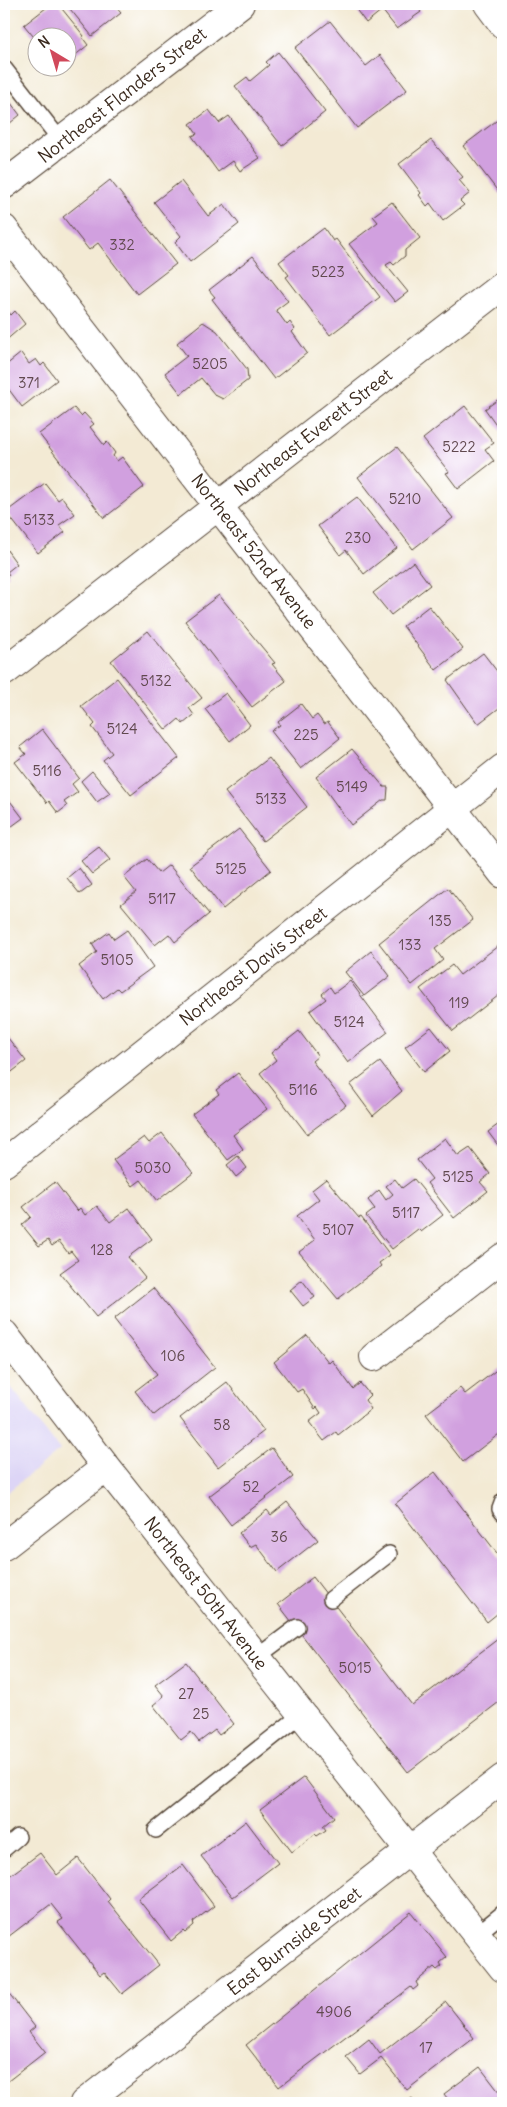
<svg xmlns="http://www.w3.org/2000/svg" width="507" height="2107" font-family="Delius,sans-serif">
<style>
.built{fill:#ddd5f6}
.building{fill:#d1a0df}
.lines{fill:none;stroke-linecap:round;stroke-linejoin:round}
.service-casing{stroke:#574739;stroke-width:18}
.minor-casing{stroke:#574739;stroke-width:30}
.secondary-casing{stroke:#574739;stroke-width:30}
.service{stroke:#fff;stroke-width:15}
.minor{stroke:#fff;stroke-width:28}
.secondary{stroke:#fff;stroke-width:28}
.labels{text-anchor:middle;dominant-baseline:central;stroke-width:4.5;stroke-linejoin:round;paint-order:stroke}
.number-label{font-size:15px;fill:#60484e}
.street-label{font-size:18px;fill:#3b2a1e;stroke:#fff}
</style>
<rect width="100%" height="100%" fill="#fff"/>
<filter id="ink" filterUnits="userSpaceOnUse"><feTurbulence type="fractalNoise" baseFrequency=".02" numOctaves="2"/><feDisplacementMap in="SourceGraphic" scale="10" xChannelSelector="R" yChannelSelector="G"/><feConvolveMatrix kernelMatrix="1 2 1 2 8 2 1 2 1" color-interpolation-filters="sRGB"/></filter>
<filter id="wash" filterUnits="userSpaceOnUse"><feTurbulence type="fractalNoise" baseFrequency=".0096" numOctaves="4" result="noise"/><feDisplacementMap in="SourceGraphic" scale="20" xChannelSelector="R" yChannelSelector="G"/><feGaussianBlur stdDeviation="1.12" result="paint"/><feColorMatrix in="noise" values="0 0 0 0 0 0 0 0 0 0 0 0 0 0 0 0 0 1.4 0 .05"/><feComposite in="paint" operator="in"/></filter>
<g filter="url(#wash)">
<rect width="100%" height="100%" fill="#f3ead4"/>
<path class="built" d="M4,1378L60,1450L4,1495Z"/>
<g id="blocks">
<path class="building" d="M51,4H58L84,36L82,37L88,45L68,61V38H38V42L24,25Z
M66,4H113L121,13L92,36Z
M352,4H415L421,12L397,29L382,10L366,23Z
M330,21L366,66L380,55L407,90L357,128L295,48Z
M278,52L325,112L282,146L235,86L247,77L250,81L269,65L266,62Z
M4,94L20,115L4,128Z
M209,110L219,123L229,116L260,158L240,171L233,161L218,172L192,136L197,134L190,124Z
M500,118L503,119V198L463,146Z
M431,140L463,177L459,180L470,193L460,201L464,205L443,221L430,203L427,206L419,195L421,193L399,164Z
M110,180L176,264L137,294L98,243L89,250L63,217Z
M181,181L208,216L224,204L239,224L190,262L175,242L181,236L154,202Z
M392,202L420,238L405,250V256L394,265L391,262L386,265L408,292L395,302L349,244L378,222L373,216Z
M324,228L333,241L336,239L380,297L330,335L286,277L289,275L279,262Z
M253,256L288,301L276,310L287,325L290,322L295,329L292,332L307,353L274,379L212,299L215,297L209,290Z
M4,306L11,315L15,311L25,324L4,342Z
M203,322L217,331L247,369L248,380L223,399L215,395L201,378L181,394L165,373L187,356L177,343Z
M21,353L29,364L36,359L41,366L44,363L57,380L22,407L4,383V374L8,371L5,366Z
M503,396V434L485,409Z
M465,406L494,443L485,449L494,461L458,489L446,473L449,472L423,439Z
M74,408L81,416L84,413L94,424L90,427L104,445L107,442L115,453L113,456L117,461L122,457L144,487L104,518L39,434Z
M397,447L453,518L413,549L358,477Z
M45,483L58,500L62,497L75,514L59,525L65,532L38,553L6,512Z
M357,497L397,548L364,574L346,550L340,555L318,526Z
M4,546L17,564L7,572L9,575L4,579Z
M413,562L430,585L391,615L373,593Z
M219,595L275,663L272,664L286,681L252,707L185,621Z
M429,606L463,649L436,670L403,626Z
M148,631L202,698L189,708L194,715L183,724L179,719L166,730L111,661Z
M483,653L503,679V705L478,724L447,680Z
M117,678L179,758L131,795L103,760L112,753L92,727L95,724L81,706Z
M226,693L250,725L230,741L205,709Z
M301,704L312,719L317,715L324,724L328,722L340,738L301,769L271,731L280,725L278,722Z
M42,729L79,778L72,784L78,792L64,802L67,806L58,813L49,801L47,803L15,762L26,754L20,747Z
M352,749L384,787H388L387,800H383L351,825L316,777Z
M269,758L307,807L263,841L225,792Z
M92,771L110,793L97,802L81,781Z
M4,793L23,818L4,832Z
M239,829L271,870L223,909L190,866Z
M99,847L110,860L92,874L81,861Z
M147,859L159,873L169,865L209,914L175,942L169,934L155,945L121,904L136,892L124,877Z
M79,868L92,885L80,894L67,878Z
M448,888L473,920L435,949L443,960L412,985L379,943Z
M127,930L153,967L120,991L117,988L103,999L79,966L97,952L92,944L109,932L114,939Z
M498,946L503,952V992L453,1031L420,989L452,965L460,975Z
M371,951L390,976L364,996L345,972Z
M350,981L388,1032L348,1063L310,1011L326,999L322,994L330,987L334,993Z
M431,1027L450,1051L424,1072L405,1047Z
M299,1031L318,1056L312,1061L346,1105L307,1134L260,1073L276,1060L271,1053Z
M4,1033L26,1061L4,1078Z
M380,1062L402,1091L373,1116L350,1085Z
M238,1073L267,1109L233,1135L243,1149L228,1160L192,1114L219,1094L216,1090Z
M503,1121V1152L488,1132Z
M162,1133L193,1173L157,1201L141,1180L133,1186L113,1160L144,1137L149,1143Z
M445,1138L458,1156L470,1148L490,1174L480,1182L488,1191L454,1218L427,1183L432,1179L417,1160Z
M238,1156L247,1168L236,1177L227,1165Z
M326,1179L359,1218L361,1217L390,1255L379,1263L381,1266L338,1299L299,1252L315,1240L297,1216L319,1199L312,1190Z
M395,1179L402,1188L414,1179L443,1215L421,1232L418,1229L392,1249L366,1216L375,1209L368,1200L379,1190L386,1200L393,1194L386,1186Z
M55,1182L77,1211L80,1208L85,1215L97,1206L110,1222L129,1208L152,1239L128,1257L145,1278L96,1317L60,1273L78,1260L71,1251L68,1253L59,1241L52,1246L48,1240L39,1246L22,1225L31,1217L23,1207Z
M302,1280L315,1297L303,1306L290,1290Z
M153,1288L215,1367L154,1415L135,1391L157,1374L114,1319Z
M307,1335L329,1363L332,1360L353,1389L360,1383L370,1395L365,1400L371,1409L338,1435L336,1432L324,1441L309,1422L321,1413L317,1407L315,1409L302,1389L297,1392L274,1362Z
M503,1365V1431L463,1462L426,1414L460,1388L465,1394Z
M227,1382L264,1431L218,1467L180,1418Z
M272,1448L293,1477L231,1525L209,1496Z
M435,1472L503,1561V1609L487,1622L395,1504Z
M287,1502L318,1540L277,1572L256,1544L250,1547L239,1533L267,1510L271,1515Z
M313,1577L412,1705L503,1635V1699L408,1772L278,1604Z
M186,1662L234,1724L219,1735L215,1730L199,1742L191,1732L181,1740L153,1705L164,1696L155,1685Z
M304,1777L334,1817L323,1826L326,1830L317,1836L315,1834L292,1852L260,1810Z
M246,1821L278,1863L233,1897L201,1856Z
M40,1853L57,1875L78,1858L110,1899L108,1901L159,1965L122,1994L104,1972L100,1975L58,1922L63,1919L51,1904L4,1940V1880Z
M183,1865L214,1906L193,1922L194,1925L185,1933L183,1931L171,1941L138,1899Z
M411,1912L447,1957L440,1963L442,1966L437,1970L434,1967L416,1982L418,1986L413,1990L411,1987L279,2087L246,2045Z
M4,1987L35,2027L29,2032L45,2052L8,2081L4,2076Z
M446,2002L474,2038L407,2090L381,2058L360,2074L346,2057L369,2039L380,2054Z
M480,2067L503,2097V2103H451L444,2094Z
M412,2098L416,2103H405Z"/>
</g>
</g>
<g filter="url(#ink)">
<use href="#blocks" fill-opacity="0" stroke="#574739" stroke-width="1"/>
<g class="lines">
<g class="service-casing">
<path id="service" d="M4,68L61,141
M503,1501L500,1509L503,1513
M331,1599L389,1554
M257,1657L297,1627
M156,1830L302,1714
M4,1849L18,1837
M477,1934L503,1913"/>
</g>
<g class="minor-casing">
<path id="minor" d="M488,4L503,24
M4,185L240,4
M4,229L503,874
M4,672L503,285
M4,1163L503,768
M4,1334L106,1467L503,1968
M374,1357L503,1257
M4,1546L106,1467"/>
</g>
<g class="secondary-casing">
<path id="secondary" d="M84,2103L503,1778"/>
</g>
<use href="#service" class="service"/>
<use href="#minor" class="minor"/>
<use href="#secondary" class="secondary"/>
</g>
</g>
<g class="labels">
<g class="number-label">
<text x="122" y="244">332</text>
<text x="328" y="271">5223</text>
<text x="210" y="363">5205</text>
<text x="29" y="382">371</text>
<text x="459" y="446">5222</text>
<text x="405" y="498">5210</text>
<text x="39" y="519">5133</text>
<text x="358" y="537">230</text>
<text x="156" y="680">5132</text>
<text x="122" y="728">5124</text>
<text x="306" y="734">225</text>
<text x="47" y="770">5116</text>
<text x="352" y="786">5149</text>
<text x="271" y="798">5133</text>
<text x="231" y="868">5125</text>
<text x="162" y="898">5117</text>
<text x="440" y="920">135</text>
<text x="410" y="944">133</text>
<text x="117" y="959">5105</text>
<text x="459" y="1002">119</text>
<text x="349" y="1021">5124</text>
<text x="303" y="1089">5116</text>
<text x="153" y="1167">5030</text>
<text x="458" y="1176">5125</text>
<text x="406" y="1212">5117</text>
<text x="338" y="1229">5107</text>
<text x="102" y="1249">128</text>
<text x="173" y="1355">106</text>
<text x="222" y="1424">58</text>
<text x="251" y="1486">52</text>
<text x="279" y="1536">36</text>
<text x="355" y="1667">5015</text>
<text x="186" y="1693">27</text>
<text x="201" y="1713">25</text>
<text x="334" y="2011">4906</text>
<text x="426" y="2047">17</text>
</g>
<g class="street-label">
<text transform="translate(122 95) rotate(-38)">Northeast Flanders Street</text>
<text transform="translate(313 432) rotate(-38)">Northeast Everett Street</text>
<text transform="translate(254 551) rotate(52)">Northeast 52nd Avenue</text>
<text transform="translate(253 966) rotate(-38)">Northeast Davis Street</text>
<text transform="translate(206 1593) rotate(52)">Northeast 50th Avenue</text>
<text transform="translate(294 1941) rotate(-38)">East Burnside Street</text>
</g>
</g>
<rect width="507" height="2107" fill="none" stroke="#fff" stroke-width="20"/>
<g transform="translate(52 52) rotate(322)"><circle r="24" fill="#ffffff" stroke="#b1aaa5"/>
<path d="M0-4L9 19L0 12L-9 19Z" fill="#d1495b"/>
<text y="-8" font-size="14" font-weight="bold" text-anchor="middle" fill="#3b2a1e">N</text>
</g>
</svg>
